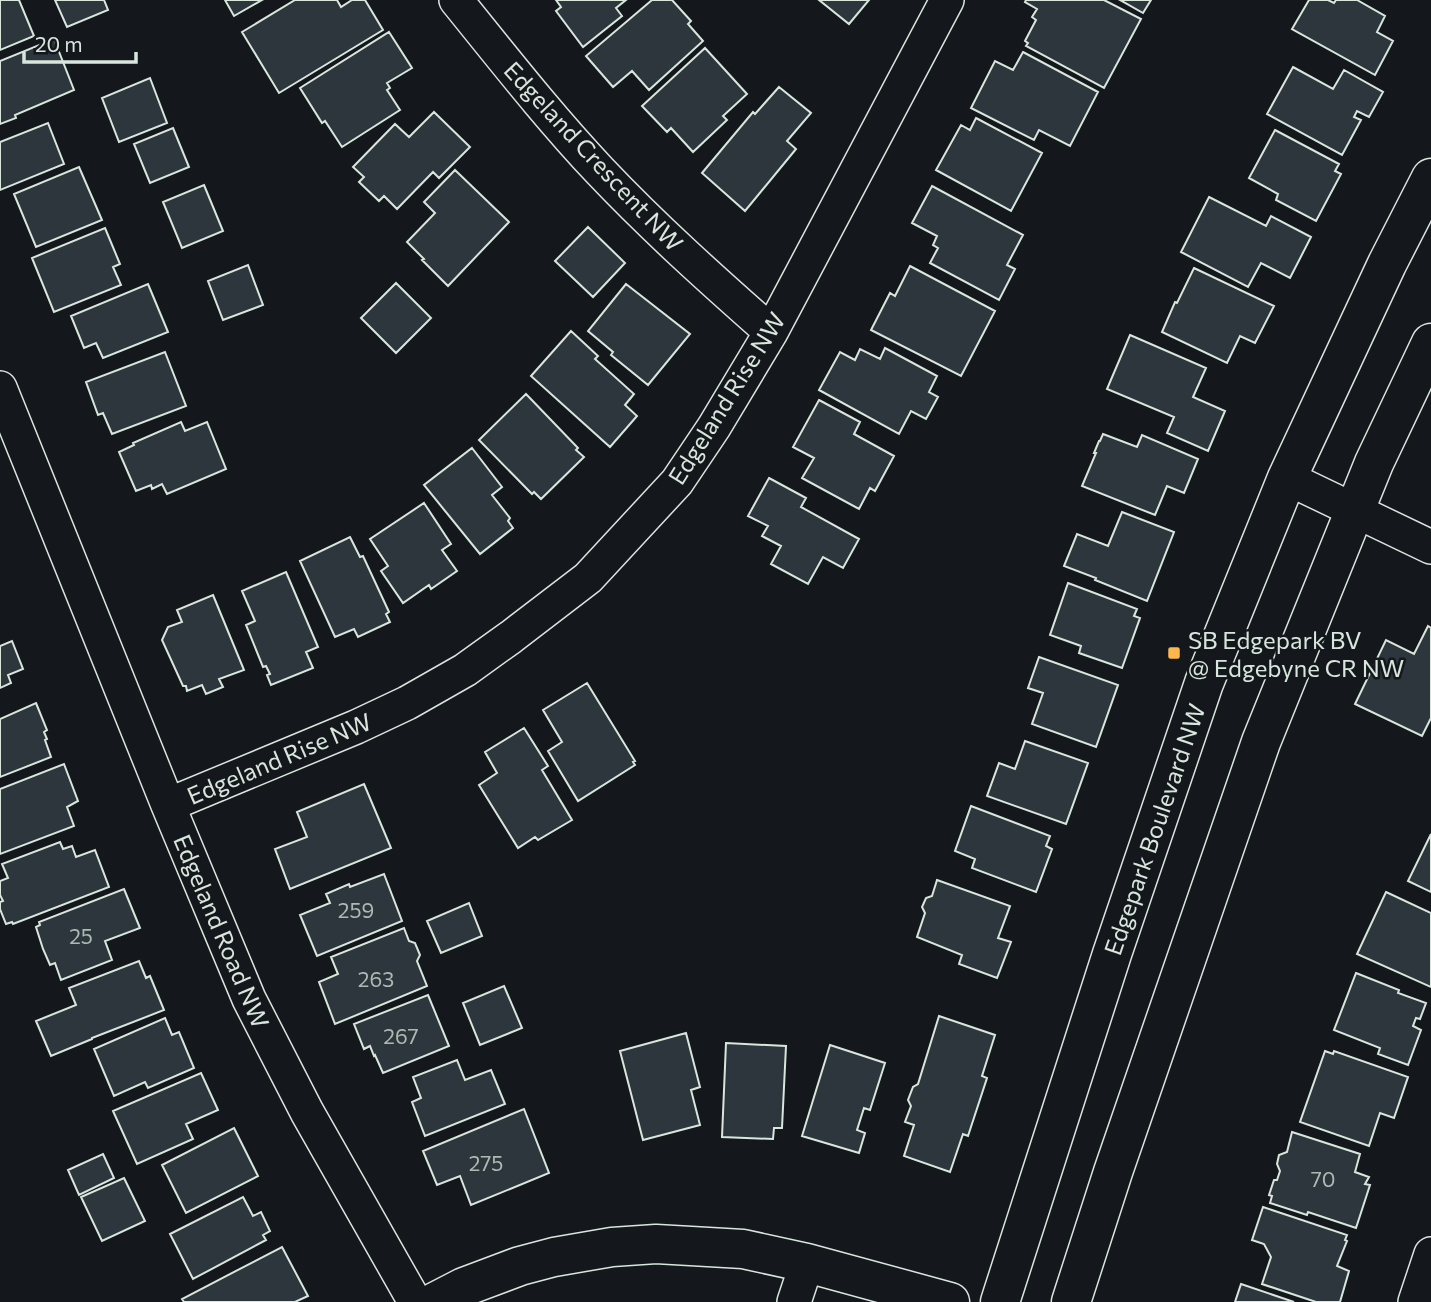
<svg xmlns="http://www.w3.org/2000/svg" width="1431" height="1302" font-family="Commissioner,sans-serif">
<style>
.building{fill:#2c363c;stroke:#d8e6dc;stroke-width:2}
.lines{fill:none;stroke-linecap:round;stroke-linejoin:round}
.minor-casing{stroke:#d8e6dc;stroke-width:36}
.tertiary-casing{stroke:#d8e6dc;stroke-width:41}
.minor{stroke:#14181c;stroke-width:33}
.tertiary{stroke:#14181c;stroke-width:38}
.poi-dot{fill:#ffb74d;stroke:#14181c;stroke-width:2.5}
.labels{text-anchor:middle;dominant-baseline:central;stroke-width:5;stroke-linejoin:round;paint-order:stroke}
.number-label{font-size:21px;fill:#adbab4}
.street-label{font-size:24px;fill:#d8e6dc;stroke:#14181c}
.poi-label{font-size:24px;fill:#d8e6dc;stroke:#14181c;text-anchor:start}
</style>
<rect width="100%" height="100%" fill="#14181c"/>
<path class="building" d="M0,0H19L34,36L0,50Z
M55,0H104L108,10L67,27Z
M225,0H262L234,16Z
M295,0H337L341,7L352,0H365L383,30L279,93L242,32Z
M556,0H626L616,8L622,16L583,47L556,11L561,7Z
M652,0H672L691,21L688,24L703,41L649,90L632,71L613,87L586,56Z
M819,0H869L849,24Z
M1026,0H1104L1141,19L1104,88L1026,46L1028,43L1025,41L1036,20L1032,17L1037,9L1025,2Z
M1120,0H1151L1143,13Z
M1309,0H1328L1334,3L1336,0H1357L1385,16L1377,32L1393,41L1375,75L1292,29Z
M389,32L412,68L387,83L390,88L387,90L400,110L342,147L325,121L322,123L300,88Z
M54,39L74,90L15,115L16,118L0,124V61Z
M705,48L747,94L723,116L727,120L693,152L671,128L667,132L642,106Z
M1023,52L1098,92L1070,146L1039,130L1034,140L971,108L995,61L1013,70Z
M1293,67L1333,89L1344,70L1383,92L1369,117L1357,111L1354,117L1361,120L1342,155L1267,114Z
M150,78L167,123L119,142L102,98Z
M779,87L811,113L787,141L796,149L745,211L702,173L753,112L755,114Z
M434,112L470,147L439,178L433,172L397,209L384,196L379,201L359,182L364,177L353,167L395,124L409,137Z
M976,118L1042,153L1011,211L936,170L961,125L970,130Z
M48,123L64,164L0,190V142Z
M173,128L189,167L150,183L134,144Z
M1275,130L1339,164L1335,171L1341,174L1316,221L1276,200L1278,194L1249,178Z
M79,167L102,220L36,247L14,194Z
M455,170L509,222L448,286L422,260L424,259L407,242L435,213L424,202Z
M204,185L223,231L182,248L163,202Z
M932,186L1023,235L1007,265L1015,269L999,300L930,263L938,248L933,245L937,236L912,223Z
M1209,197L1266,226L1271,216L1311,237L1290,278L1261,263L1248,287L1181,252Z
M588,227L625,263L593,297L555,261Z
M105,228L120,264L113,267L121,285L54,312L32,258Z
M248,265L263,305L223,320L208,281Z
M910,266L995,311L961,376L871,330L890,293L895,296Z
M1194,268L1274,306L1255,343L1240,336L1227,363L1162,332L1175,302L1177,303Z
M396,283L431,318L396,353L361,318Z
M148,284L168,332L103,358L96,343L84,348L71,316Z
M626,284L690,334L648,385L611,355L613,352L588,331Z
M571,331L598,356L595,359L634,394L625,405L637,416L610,447L531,376Z
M1130,335L1206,368L1193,397L1225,411L1208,451L1167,433L1174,417L1107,389Z
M885,348L937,376L929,392L938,397L926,419L911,411L899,434L819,390L840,352L855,360L860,349L880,359Z
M165,352L186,406L112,434L103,413L98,415L86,382Z
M526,394L578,448L576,450L584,457L541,499L534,492L532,494L479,440Z
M819,400L860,422L854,434L894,456L875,491L870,488L859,509L802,478L814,458L793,447Z
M181,422L185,431L207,422L226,469L167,494L162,484L152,489L151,485L136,491L119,452L134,445L133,443Z
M1103,434L1137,447L1142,435L1198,459L1184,493L1167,486L1155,515L1082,486L1096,453H1094L1099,441H1100Z
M472,448L502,487L492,495L510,518L508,521L513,528L480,554L424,485Z
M769,478L806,498L801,507L859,539L843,568L823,557L808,584L771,564L781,546L762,536L768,526L748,516Z
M424,503L451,544L442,550L457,571L431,589L429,585L403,603L381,571L388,566L370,539Z
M1122,512L1174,532L1147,601L1095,580L1096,578L1064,566L1077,534L1108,546Z
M350,537L360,557L363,556L389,612L386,614L390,622L358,637L354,629L335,637L300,561Z
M286,572L318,647L306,652L313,668L271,685L267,675L270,674L266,666L263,667L246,625L255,621L242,591Z
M1068,583L1137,609L1134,616L1140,618L1122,668L1079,653L1081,646L1050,635Z
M213,595L244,670L219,679L223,687L206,694L202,685L187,691L186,686H183L162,640L168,627L182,622L177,610Z
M1428,626L1431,628V718L1422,736L1355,704L1386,640L1414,654Z
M12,641L23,669L8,675L11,683L0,688V646Z
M1039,657L1118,685L1096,747L1032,724L1043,693L1028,688Z
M587,683L635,761L633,762L635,765L578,801L548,751L562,742L543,710Z
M36,703L47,730L44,732L47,739L45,740L51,757L0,777V719Z
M524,728L548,766L542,770L572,820L538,840L535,837L518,848L479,785L497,773L485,752Z
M1025,741L1088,763L1066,824L987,796L999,763L1015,769Z
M64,764L78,801L67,807L74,826L0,854V789Z
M364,784L391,848L290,889L275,849L307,837L297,812Z
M971,806L1050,836L1046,846L1052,849L1036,892L972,868L975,859L955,851Z
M1431,834V892L1408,881Z
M60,842L63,849L72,846L76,857L95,850L109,887L13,924L12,922L6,924L0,909V902L3,901L0,895V881L8,878L2,864Z
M384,874L402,921L317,956L300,915L330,903L326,894L349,884L350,887Z
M937,880L1010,906L998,938L1011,942L997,978L959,964L962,955L917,937L925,913L922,907L926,898L932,896Z
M124,889L140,928L105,941L112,960L61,980L55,963L50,965L43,949L36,927L40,925L39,922Z
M1386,892L1431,913V987L1357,954Z
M469,903L482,936L441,953L427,921Z
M404,928L409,941L415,943L420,955L417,961L427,986L335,1024L319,982L338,974L331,957Z
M139,961L146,978L150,976L164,1010L92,1038V1039L51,1056L36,1021L76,1005L69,988Z
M1356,973L1399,990L1398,993L1426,1003L1420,1019L1416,1018L1413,1026L1421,1030L1408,1065L1378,1054L1380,1048L1334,1030Z
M504,986L522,1028L480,1045L463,1003Z
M428,995L449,1046L383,1073L375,1055L374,1056L370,1046L364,1049L354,1024Z
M939,1016L995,1035L982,1076L987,1078L968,1136L963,1134L950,1172L904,1156L914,1125L905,1122L911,1106L908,1100L913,1087L918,1084Z
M165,1018L172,1035L179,1032L194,1068L148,1088L145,1082L114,1096L94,1049Z
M686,1033L700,1087L691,1090L700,1125L643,1140L620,1051Z
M726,1043L786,1046L782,1128H774L773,1139L722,1137Z
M830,1045L885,1063L870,1110L864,1108L857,1130L865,1133L859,1153L802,1136Z
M1325,1051L1333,1054L1334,1051L1408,1077L1394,1118L1380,1113L1369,1146L1300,1122Z
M457,1060L465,1080L491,1070L505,1104L425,1136L412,1102L421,1098L413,1077Z
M201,1073L218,1110L186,1124L193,1139L137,1164L113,1111Z
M524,1109L549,1173L471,1205L460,1176L437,1185L423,1151Z
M234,1128L258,1176L186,1213L162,1165Z
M1292,1132L1360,1154L1355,1172L1369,1177L1365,1184L1370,1185L1356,1228L1308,1212L1307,1215L1270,1203L1272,1196L1269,1195L1274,1180H1277L1280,1171L1277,1164L1279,1155L1287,1152Z
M103,1154L114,1178L79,1195L68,1170Z
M124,1178L145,1221L102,1241L81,1197Z
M243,1197L253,1216L261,1212L270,1231L263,1235L266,1240L193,1279L170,1234Z
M1263,1207L1347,1235L1345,1240L1347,1241L1337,1266L1349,1271L1340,1302H1316L1262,1284L1271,1257L1264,1244L1252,1240Z
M282,1247L308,1296L295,1302H184L182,1299Z
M1241,1284L1294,1302H1235Z"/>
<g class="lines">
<g class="minor-casing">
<path id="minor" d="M456,0C503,58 549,117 600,171C654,228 712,280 771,332
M0,388L168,805L249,999L307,1112L415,1302
M1287,478L1431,547
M168,805L356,727L407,703L465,670L511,637L588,578L677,482L714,427L771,332L947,0
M794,1302L807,1263
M1415,1302L1431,1254"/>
</g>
<g class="tertiary-casing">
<path id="tertiary" d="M435,1302L464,1287L520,1266L554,1257L612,1247L656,1244L743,1249L807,1263L950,1302
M1000,1302L1112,954L1204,683L1287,478L1387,264L1431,178
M1071,1302L1113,1172L1261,742L1374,463L1431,343"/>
</g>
<use href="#minor" class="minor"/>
<use href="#tertiary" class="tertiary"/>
</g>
<rect class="poi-dot" x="1167" y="646" width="14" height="14" rx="3.5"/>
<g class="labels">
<g class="number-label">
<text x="356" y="909">259</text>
<text x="81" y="935">25</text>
<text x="376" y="978">263</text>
<text x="401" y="1035">267</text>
<text x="486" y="1162">275</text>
<text x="1323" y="1178">70</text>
</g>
<g class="street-label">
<text transform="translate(594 156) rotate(47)">Edgeland Crescent NW</text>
<text transform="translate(726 398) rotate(-58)">Edgeland Rise NW</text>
<text transform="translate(279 758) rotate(-23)">Edgeland Rise NW</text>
<text transform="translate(1154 829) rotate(-71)">Edgepark Boulevard NW</text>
<text transform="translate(222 931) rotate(67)">Edgeland Road NW</text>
</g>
<g class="poi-label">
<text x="1188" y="639">SB Edgepark BV<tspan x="1188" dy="28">@ Edgebyne CR NW</tspan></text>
</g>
</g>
<path d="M24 52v10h112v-10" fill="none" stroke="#d8e6dc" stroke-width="3.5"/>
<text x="35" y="52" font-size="21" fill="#d8e6dc" stroke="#14181c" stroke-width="5" paint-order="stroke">20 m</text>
</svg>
